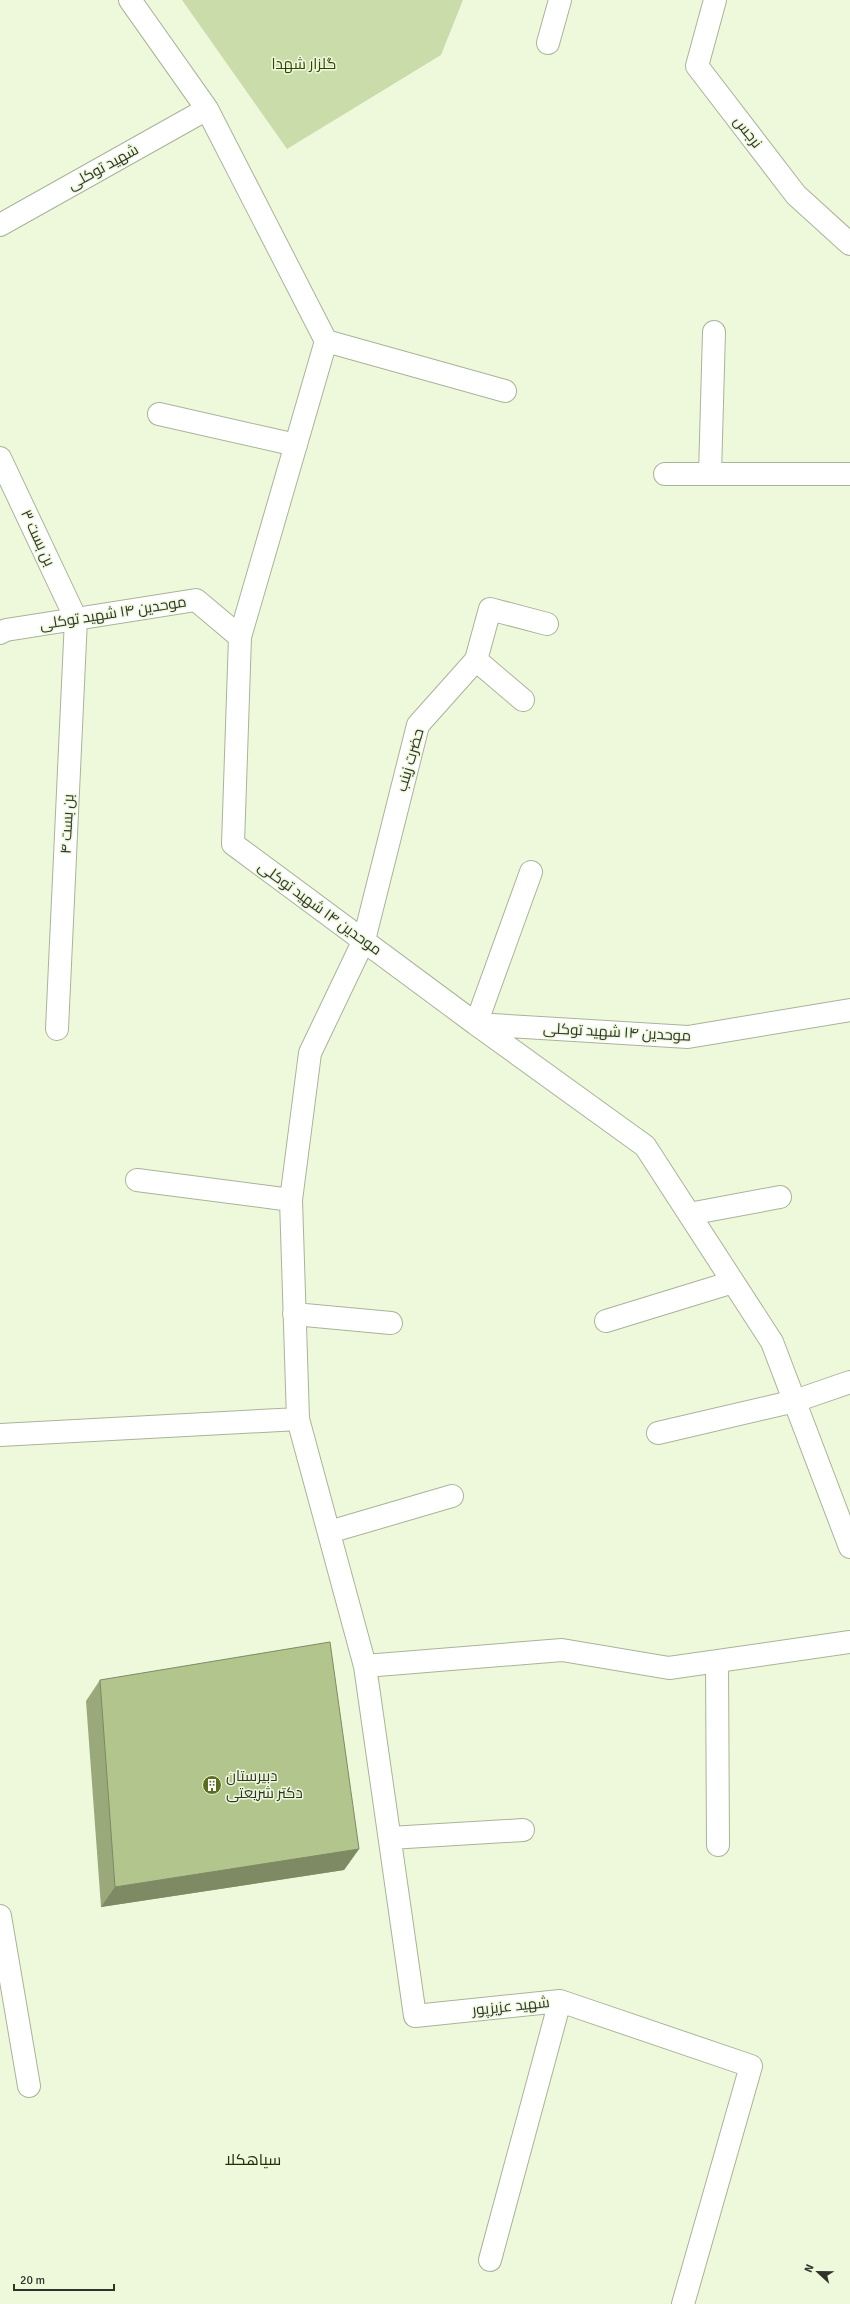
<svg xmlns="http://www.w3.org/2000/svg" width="850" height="2304" font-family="Signika,Cairo,sans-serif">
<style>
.green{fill:#cbdcab}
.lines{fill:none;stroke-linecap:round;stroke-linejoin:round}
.street-casing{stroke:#a9b399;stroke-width:24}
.street{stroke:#fff;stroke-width:22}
.wall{fill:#99a979}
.shaded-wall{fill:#7d8a63}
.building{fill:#b2c58d;stroke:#7d8a63}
.labels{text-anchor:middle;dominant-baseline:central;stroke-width:3;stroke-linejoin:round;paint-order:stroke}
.park-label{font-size:15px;fill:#334302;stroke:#eef9dc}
.street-label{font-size:15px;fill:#2f3329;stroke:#eef9dc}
.poi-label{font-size:15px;fill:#2f3329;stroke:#eef9dc;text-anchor:start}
.neighbourhood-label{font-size:16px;fill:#232e07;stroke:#eef9dc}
</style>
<rect width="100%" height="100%" fill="#eef9dc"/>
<path class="green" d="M182,0H463L441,55L287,149Z"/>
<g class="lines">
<g class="street-casing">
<path id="street" d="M130,0L207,109L326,341L240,637
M715,0L697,66L796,195L850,244
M548,43L560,0
M0,225L207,109
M326,341L505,391
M159,414L296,445
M0,458L76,619L57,1029
M665,474H850
M710,474L714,332
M547,624L490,609L476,660L418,725L364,940L310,1053L291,1200L298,1419L365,1666L415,2016L560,2001L751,2066L683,2304
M0,633L6,630L196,600L240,637L233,844L476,1024L688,1037L850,1010
M476,660L523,700
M531,872L476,1024L645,1146L772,1342L850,1547
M137,1180L291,1200
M689,1214L780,1197
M294,1314L391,1323
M606,1321L733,1282
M658,1433L795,1401L850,1382
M0,1435L298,1419
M329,1532L452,1496
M717,1661L718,1845
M365,1666L562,1650L669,1668L850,1642
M390,1838L523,1830
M0,1916L29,2086
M490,2260L560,2001"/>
</g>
<use href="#street" class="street"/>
</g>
<path class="wall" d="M100,1680L359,1849L344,1870L101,1907L86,1701Z"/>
<path class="shaded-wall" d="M359,1849L344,1870L101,1907L115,1887Z"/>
<path class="building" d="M330,1642L359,1849L115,1887L100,1680Z"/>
<defs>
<g id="building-disc" transform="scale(1)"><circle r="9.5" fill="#596f1f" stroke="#eef9dc"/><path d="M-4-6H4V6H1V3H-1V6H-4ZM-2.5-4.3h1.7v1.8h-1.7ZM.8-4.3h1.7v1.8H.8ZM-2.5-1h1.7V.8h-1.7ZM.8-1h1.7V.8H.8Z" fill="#fff"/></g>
</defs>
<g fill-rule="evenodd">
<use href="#building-disc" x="212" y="1785"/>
</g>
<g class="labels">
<g class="park-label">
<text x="304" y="64">گلزار شهدا</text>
</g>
<g class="street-label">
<text transform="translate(748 132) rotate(52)">نرجس</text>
<text transform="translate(103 167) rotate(-29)">شهید توکلی</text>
<text transform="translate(38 538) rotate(65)">بن بست ۳</text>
<text transform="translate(113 613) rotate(-9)">موحدین ۱۴ شهید توکلی</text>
<text transform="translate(410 760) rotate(-74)">حضرت زینب</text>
<text transform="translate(67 824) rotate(-87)">بن بست ۴</text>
<text transform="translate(320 908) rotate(36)">موحدین ۱۴ شهید توکلی</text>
<text transform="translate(617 1032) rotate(3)">موحدین ۱۴ شهید توکلی</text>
<text transform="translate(511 2006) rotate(-6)">شهید عزیزپور</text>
</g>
<g class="poi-label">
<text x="226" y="1776">دبیرستان<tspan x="226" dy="17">دکتر شریعتی</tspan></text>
</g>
<g class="neighbourhood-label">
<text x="253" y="2160">سیاهکلا</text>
</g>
</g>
<g transform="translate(818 2272) rotate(292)" stroke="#eef9dc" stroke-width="3" paint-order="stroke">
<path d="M0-3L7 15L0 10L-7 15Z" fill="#2f3329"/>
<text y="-6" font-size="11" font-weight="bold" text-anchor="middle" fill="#2f3329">N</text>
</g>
<path d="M14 2284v6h100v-6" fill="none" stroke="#2f3329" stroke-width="2"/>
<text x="20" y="2284" font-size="12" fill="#2f3329" stroke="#eef9dc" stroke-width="3" paint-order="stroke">20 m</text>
</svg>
